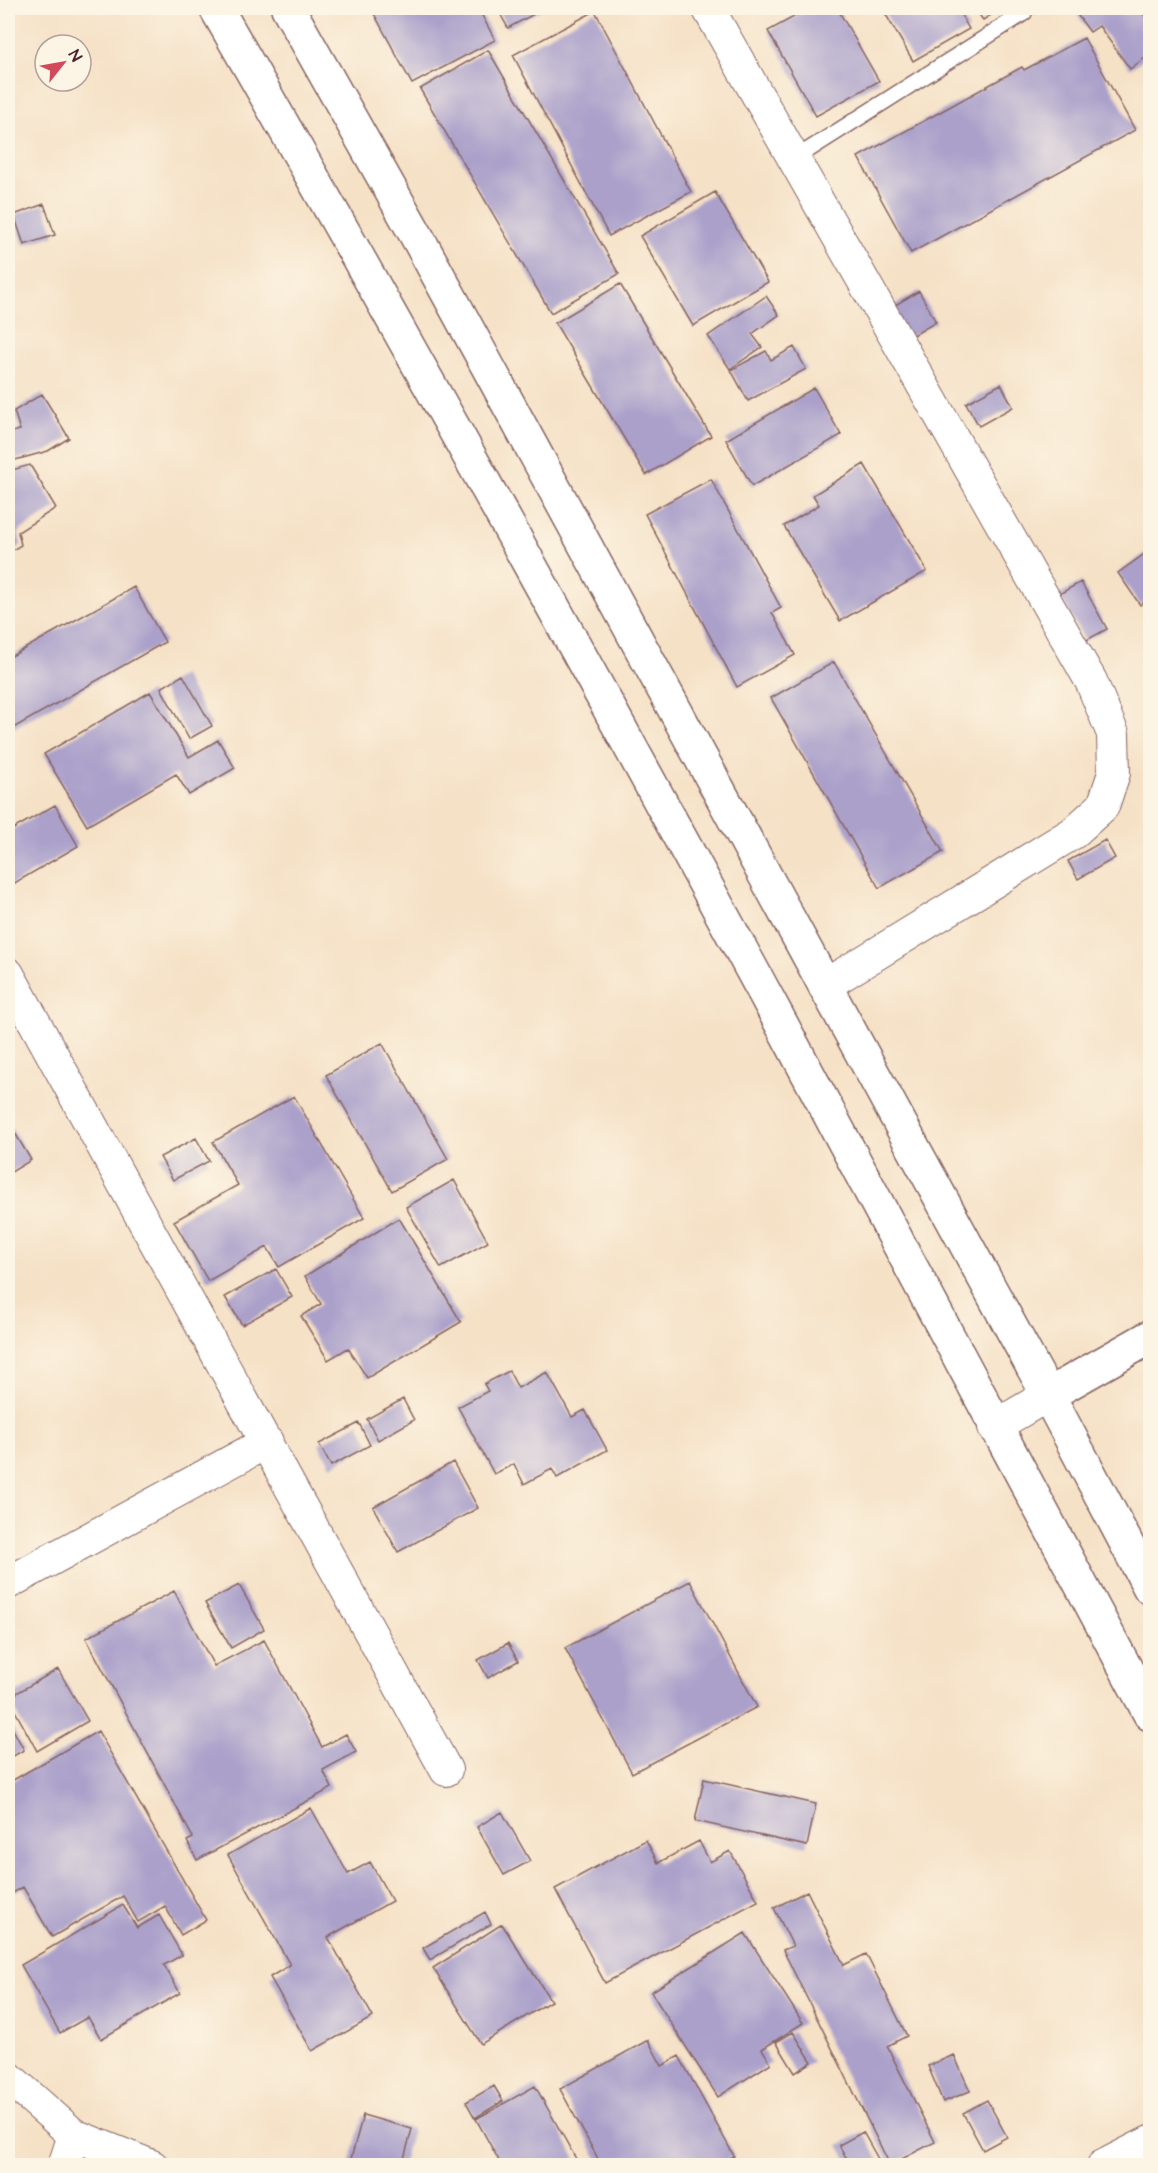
<svg xmlns="http://www.w3.org/2000/svg" width="1158" height="2173" font-family="'Architects Daughter',sans-serif">
<style>
.building{fill:#aaa0ca}
.lines{fill:none;stroke-linecap:round;stroke-linejoin:round}
.service-casing{stroke:#866361;stroke-width:18}
.minor-casing{stroke:#866361;stroke-width:34}
.tertiary-casing{stroke:#866361;stroke-width:36}
.service{stroke:#fff;stroke-width:15}
.minor{stroke:#fff;stroke-width:32}
.tertiary{stroke:#fff;stroke-width:33}
</style>
<rect width="100%" height="100%" fill="#fcf5e5"/>
<filter id="ink" filterUnits="userSpaceOnUse"><feTurbulence type="fractalNoise" baseFrequency=".0167" numOctaves="2"/><feDisplacementMap in="SourceGraphic" scale="12" xChannelSelector="R" yChannelSelector="G"/><feConvolveMatrix kernelMatrix="1 2 1 2 8 2 1 2 1" color-interpolation-filters="sRGB"/></filter>
<filter id="wash" filterUnits="userSpaceOnUse"><feTurbulence type="fractalNoise" baseFrequency=".008" numOctaves="4" result="noise"/><feDisplacementMap in="SourceGraphic" scale="24" xChannelSelector="R" yChannelSelector="G"/><feGaussianBlur stdDeviation="1.35" result="paint"/><feColorMatrix in="noise" values="0 0 0 0 0 0 0 0 0 0 0 0 0 0 0 0 0 1.4 0 .05"/><feComposite in="paint" operator="in"/></filter>
<g filter="url(#wash)">
<rect width="100%" height="100%" fill="#f5e1c6"/>
<g id="blocks">
<path class="building" d="M371,8H478L495,40L412,84Z
M497,8H545L508,28Z
M810,8H837L879,81L816,116L768,31Z
M882,8H957L969,29L913,61Z
M974,8H1002L983,20Z
M1072,8H1139L1150,23V54L1130,69L1099,26L1090,32Z
M595,11L691,192L609,236L513,55Z
M1084,38L1135,130L911,253L858,157L1022,67L1024,70Z
M488,50L619,274L551,313L420,89Z
M715,192L768,282L693,326L640,236Z
M44,204L55,235L24,245L14,215Z
M620,284L711,436L646,475L555,323Z
M919,291L936,322L907,339L890,308Z
M766,296L779,315L752,334L762,347L730,369L708,336Z
M794,347L806,369L748,401L731,370L766,351L771,360Z
M1001,384L1013,407L979,426L966,403Z
M814,388L841,435L752,486L726,440Z
M42,394L69,438L48,451L8,462V433L20,430L14,411Z
M864,464L927,571L840,621L784,526L819,505L813,495Z
M30,465L56,508L18,532L21,545L8,553V471Z
M711,479L781,608L772,613L795,655L737,687L645,514Z
M1150,550V598L1140,605L1118,573Z
M1081,582L1107,629L1085,641L1059,594Z
M134,587L165,642L8,731V658Z
M834,662L943,852L879,888L771,698Z
M183,675L212,726L189,739L161,688Z
M150,692L189,757L218,740L235,768L189,795L176,774L87,826L44,754Z
M55,805L78,846L8,887V832Z
M1105,840L1115,858L1078,879L1068,861Z
M382,1043L448,1159L392,1191L326,1075Z
M294,1096L364,1218L279,1267L267,1247L208,1281L174,1221L238,1185L213,1142Z
M8,1121L31,1160L8,1174Z
M196,1138L209,1161L173,1180L160,1157Z
M454,1180L488,1242L441,1268L406,1207Z
M399,1218L461,1322L367,1378L348,1348L328,1360L301,1316L321,1304L305,1276Z
M276,1269L292,1297L242,1325L225,1297Z
M509,1371L518,1388L547,1372L572,1417L585,1410L607,1450L557,1478L552,1469L524,1484L514,1464L494,1474L458,1407L488,1391L484,1384Z
M403,1399L414,1420L378,1440L367,1419Z
M359,1423L370,1445L331,1466L319,1444Z
M453,1462L478,1508L398,1552L373,1507Z
M690,1581L757,1707L632,1773L565,1648Z
M239,1585L264,1629L231,1648L205,1603Z
M174,1591L214,1666L264,1640L322,1747L346,1734L356,1752L323,1770L332,1788L197,1860L187,1841L193,1838L86,1638Z
M508,1643L518,1661L488,1678L478,1660Z
M58,1669L88,1721L37,1751L8,1698Z
M8,1720L24,1750L8,1759Z
M98,1731L206,1920L181,1935L165,1906L138,1922L123,1896L52,1937L23,1887L8,1896V1783Z
M704,1779L816,1804L807,1846L695,1821Z
M311,1808L348,1874L370,1862L392,1901L328,1937L373,2017L312,2051L270,1977L290,1965L228,1855Z
M502,1812L530,1861L504,1875L477,1827Z
M646,1840L658,1863L699,1841L710,1862L730,1851L758,1901L605,1983L555,1889Z
M807,1891L844,1965L866,1954L907,2036L887,2046L935,2142L890,2165L783,1950L793,1946L774,1908Z
M123,1905L137,1928L159,1915L182,1955L164,1965L180,1993L101,2039L88,2017L60,2033L21,1965Z
M485,1912L491,1924L430,1960L423,1948Z
M502,1924L551,2001L481,2044L433,1968Z
M745,1933L803,2023L762,2049L771,2063L718,2097L651,1992Z
M793,2032L812,2062L795,2073L776,2042Z
M648,2040L662,2066L679,2056L734,2156L717,2166H602L560,2089Z
M954,2055L970,2091L943,2102L928,2066Z
M494,2086L503,2101L475,2118L466,2102Z
M535,2086L580,2166H502L476,2119Z
M987,2100L1007,2137L983,2150L963,2113Z
M363,2115L412,2129L402,2166H349Z
M863,2132L882,2166H851L839,2145Z"/>
</g>
</g>
<g filter="url(#ink)">
<use href="#blocks" fill-opacity="0" stroke="#866361" stroke-width="1.5"/>
<g class="lines">
<g class="service-casing">
<path id="service" d="M794,159L1024,13"/>
</g>
<g class="minor-casing">
<path id="minor" d="M708,8L1091,681L1113,734L1114,773L1103,806L1073,833L824,986
M8,974L446,1770
M994,1427L1048,1395
M8,1583L267,1442
M8,2077L74,2135L152,2166
M64,2166L74,2135
M1103,2166L1150,2142"/>
</g>
<g class="tertiary-casing">
<path id="tertiary" d="M216,8C407,341 594,678 777,1016C902,1248 1024,1482 1150,1714
M288,8L420,242L1048,1395L1150,1588
M1048,1395L1150,1337"/>
</g>
<use href="#service" class="service"/>
<use href="#minor" class="minor"/>
<use href="#tertiary" class="tertiary"/>
</g>
</g>
<rect width="1158" height="2173" fill="none" stroke="#fcf5e5" stroke-width="30"/>
<g transform="translate(63 63) rotate(59)"><circle r="28" fill="#fcf5e5" stroke="#b59f9b" stroke-width="1.5"/>
<path d="M0-4.5L10 22L0 15L-10 22Z" fill="#d1495b"/>
<text y="-9" font-size="16" font-weight="bold" text-anchor="middle" fill="#4a1f2b">N</text>
</g>
</svg>
